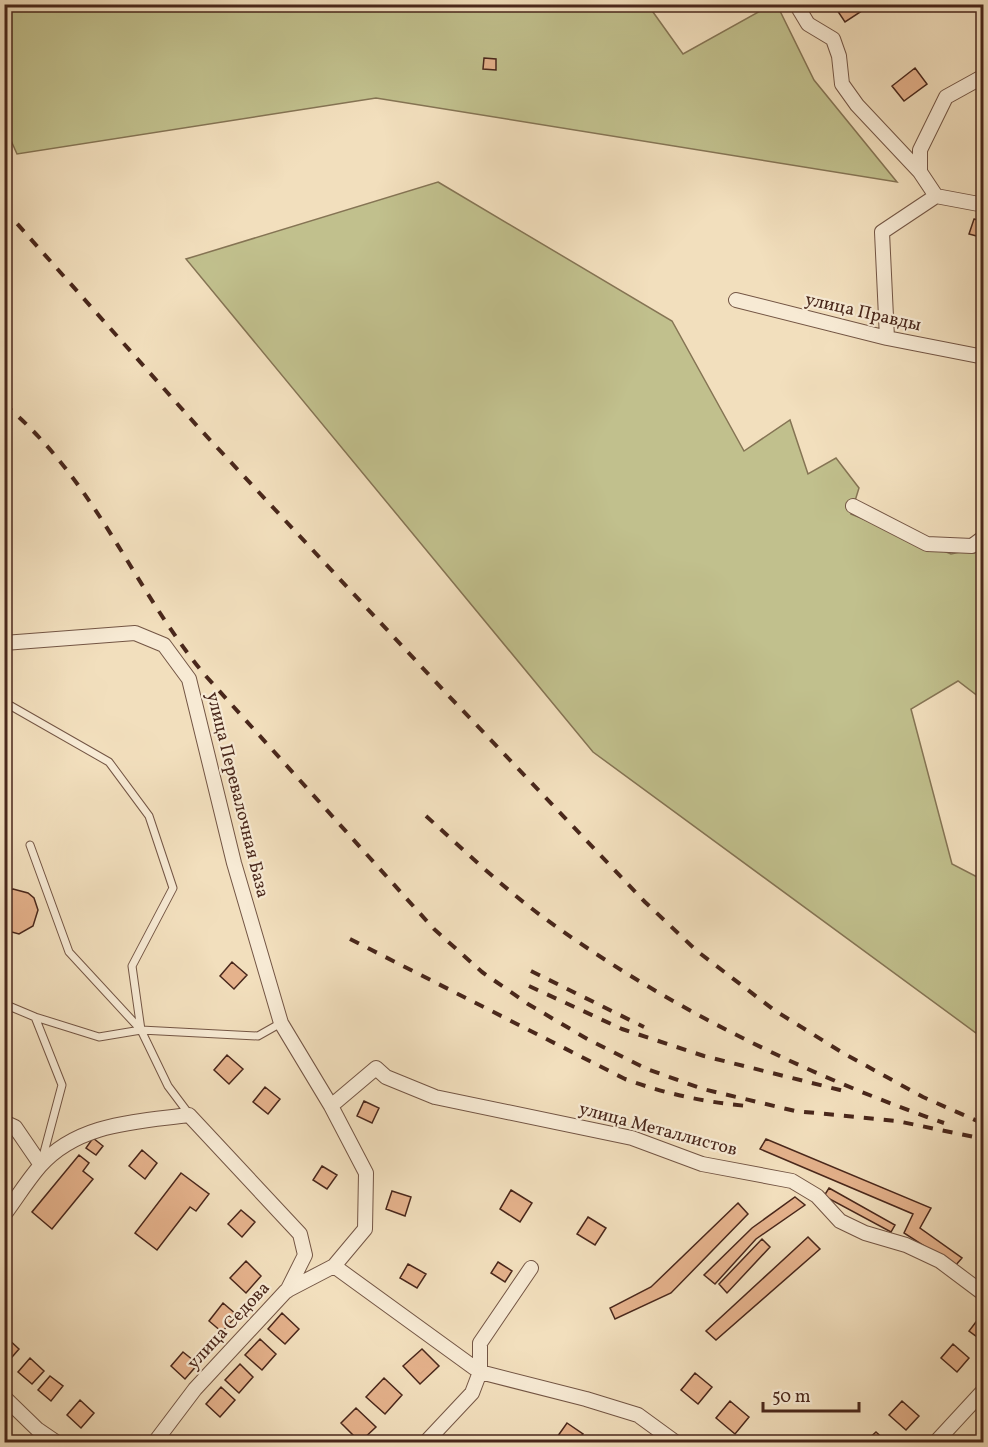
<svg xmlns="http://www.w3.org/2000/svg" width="988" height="1447" font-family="Vollkorn,serif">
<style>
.green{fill:#c1c08d;stroke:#857454;stroke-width:1.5}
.building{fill:#e5b28c;stroke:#49271b;stroke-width:1.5}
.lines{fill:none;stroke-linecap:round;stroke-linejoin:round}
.service-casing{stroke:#735544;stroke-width:9}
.minor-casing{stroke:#735544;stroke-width:16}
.service{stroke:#f7ead4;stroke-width:7}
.minor{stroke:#f7ead4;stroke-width:14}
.rail{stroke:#49271b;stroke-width:4;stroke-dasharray:10 10;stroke-linecap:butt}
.labels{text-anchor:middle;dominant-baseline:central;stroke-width:4.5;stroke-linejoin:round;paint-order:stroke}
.street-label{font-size:18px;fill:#49271b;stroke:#f7ead4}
</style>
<rect width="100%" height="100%" fill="#f2dfbd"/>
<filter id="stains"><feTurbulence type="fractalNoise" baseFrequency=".00333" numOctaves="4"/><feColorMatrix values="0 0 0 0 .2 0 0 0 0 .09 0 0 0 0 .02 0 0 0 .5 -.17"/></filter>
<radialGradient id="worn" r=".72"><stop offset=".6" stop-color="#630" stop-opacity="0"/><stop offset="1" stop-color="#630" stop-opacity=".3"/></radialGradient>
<path class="green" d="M4,5H661L653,12L683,54L771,5H777L814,80L897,182L376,98L17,154L5,127Z
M438,182L672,321L744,451L790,420L808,474L836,458L859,488L851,514L951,554L983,547V700L958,681L911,709L952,864L983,880V1035L976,1033L593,752L186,259Z"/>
<path class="building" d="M833,4H867L868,7L845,22Z
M484,58L496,59V70L483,69Z
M915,68L927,84L904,101L892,86Z
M974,219L984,221V238L969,234Z
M13,889L28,893L34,898L38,910L33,926L19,934L4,930V892Z
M232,962L247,975L234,989L220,976Z
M227,1055L243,1069L229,1084L214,1070Z
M265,1087L280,1099L268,1114L253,1102Z
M364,1101L379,1108L372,1123L357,1116Z
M93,1138L103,1146L96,1155L86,1148Z
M766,1139L931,1208L920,1228L962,1258L955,1266L904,1233L913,1214L760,1149Z
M142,1150L157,1163L145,1179L129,1166Z
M79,1155L89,1163L83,1171L93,1179L52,1229L32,1212Z
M322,1166L337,1175L327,1189L313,1180Z
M181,1173L209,1194L196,1211L190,1207L157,1250L135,1233Z
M829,1188L895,1225L891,1232L824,1196Z
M511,1190L532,1203L520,1222L500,1209Z
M392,1191L411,1197L405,1216L386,1209Z
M795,1197L805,1205L756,1239L715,1284L704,1275L752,1228Z
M738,1203L748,1214L671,1293L615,1319L610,1308L651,1287Z
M241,1210L255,1222L242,1237L228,1224Z
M588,1217L606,1228L595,1245L577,1234Z
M808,1237L820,1249L716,1340L706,1331Z
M762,1239L770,1247L727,1293L719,1284Z
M246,1261L261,1276L246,1293L230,1278Z
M498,1262L512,1271L505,1282L491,1273Z
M408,1264L426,1274L417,1288L400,1278Z
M223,1303L237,1315L222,1332L209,1321Z
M282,1313L299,1329L285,1344L268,1329Z
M979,1318L984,1321V1342L969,1331Z
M6,1337L19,1349L6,1364L4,1362Z
M260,1339L276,1354L262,1370L245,1355Z
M953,1344L969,1358L957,1372L941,1358Z
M422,1349L439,1366L420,1384L403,1366Z
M183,1352L198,1364L185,1379L171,1366Z
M30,1358L44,1371L32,1384L18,1372Z
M240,1364L253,1377L239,1393L225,1380Z
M695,1373L712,1387L698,1404L681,1390Z
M50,1376L63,1386L51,1401L38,1390Z
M384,1378L402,1395L385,1414L366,1397Z
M221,1387L235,1400L220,1417L206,1404Z
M80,1400L94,1413L81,1428L67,1415Z
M730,1401L749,1417L735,1434L716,1418Z
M902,1401L919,1416L906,1430L889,1415Z
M356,1408L376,1427L360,1442L341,1423Z
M567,1423L583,1434L576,1442L555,1440Z
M876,1432L887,1442H865Z"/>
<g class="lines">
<g class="service-casing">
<path id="service" d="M4,702L109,762L149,816L173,888L132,966L141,1030
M30,845L69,952L141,1030L258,1036L281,1023
M4,1004L35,1017L99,1037L141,1030L168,1086L189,1114
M35,1017L62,1085L42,1160"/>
</g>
<g class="minor-casing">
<path id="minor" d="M796,4L808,24L833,39L839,56L842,84L857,105L920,172L936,196
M920,172V150L946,97L984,76
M936,196L984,205
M736,300L887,338L984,357
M887,338L882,232L936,196
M853,506L927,544L972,546L984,537
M4,643L135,633L164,645L189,679L234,863L281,1023L331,1106
M4,1122L15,1127L41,1165
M4,1215C16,1199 27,1181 40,1166C78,1123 136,1122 189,1115L300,1234L305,1255L287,1291
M334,1266L480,1372L586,1399L638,1415L675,1442
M4,1397L37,1429L56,1442
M155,1442L195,1389L286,1291L334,1266L365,1229L366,1173L331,1106L376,1068L386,1077L435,1097L632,1138L702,1164L792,1181L817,1196L840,1221L865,1233L906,1245L940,1261L984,1294
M426,1442L472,1393L480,1372V1343L531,1268
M936,1442L984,1390"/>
</g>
<use href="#service" class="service"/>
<use href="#minor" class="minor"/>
<path class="rail" d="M4,209L198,427L446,693L645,902L697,951L774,1010L843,1053L923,1097L984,1124
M4,404C96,481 131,585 204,674L434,929L482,972L528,1004L589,1040L647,1069L703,1089L795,1111L897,1121L984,1139
M426,816C465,851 504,889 547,920C667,1007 804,1074 944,1123
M350,939L625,1079C666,1094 704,1102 747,1106
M531,971L644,1027
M529,986L622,1029L704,1056L844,1091"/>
</g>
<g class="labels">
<g class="street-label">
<text transform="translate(863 313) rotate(13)">улица Правды</text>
<text transform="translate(237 795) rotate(76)">улица Перевалочная База</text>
<text transform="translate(658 1130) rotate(15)">улица Металлистов</text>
<text transform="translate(229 1326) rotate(-47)">улица Седова</text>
</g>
</g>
<rect width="988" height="1447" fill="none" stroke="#f2dfbd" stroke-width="24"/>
<rect x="6" y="6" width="976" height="1435" fill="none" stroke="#49271b" stroke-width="3"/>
<rect x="12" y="12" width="964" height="1423" fill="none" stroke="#49271b" stroke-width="1.5"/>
<path d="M763 1402v9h96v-9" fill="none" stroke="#49271b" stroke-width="3"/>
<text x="772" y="1402" font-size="18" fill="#49271b" stroke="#f7ead4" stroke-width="4.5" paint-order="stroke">50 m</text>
<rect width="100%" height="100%" filter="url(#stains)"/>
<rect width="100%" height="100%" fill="url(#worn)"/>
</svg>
